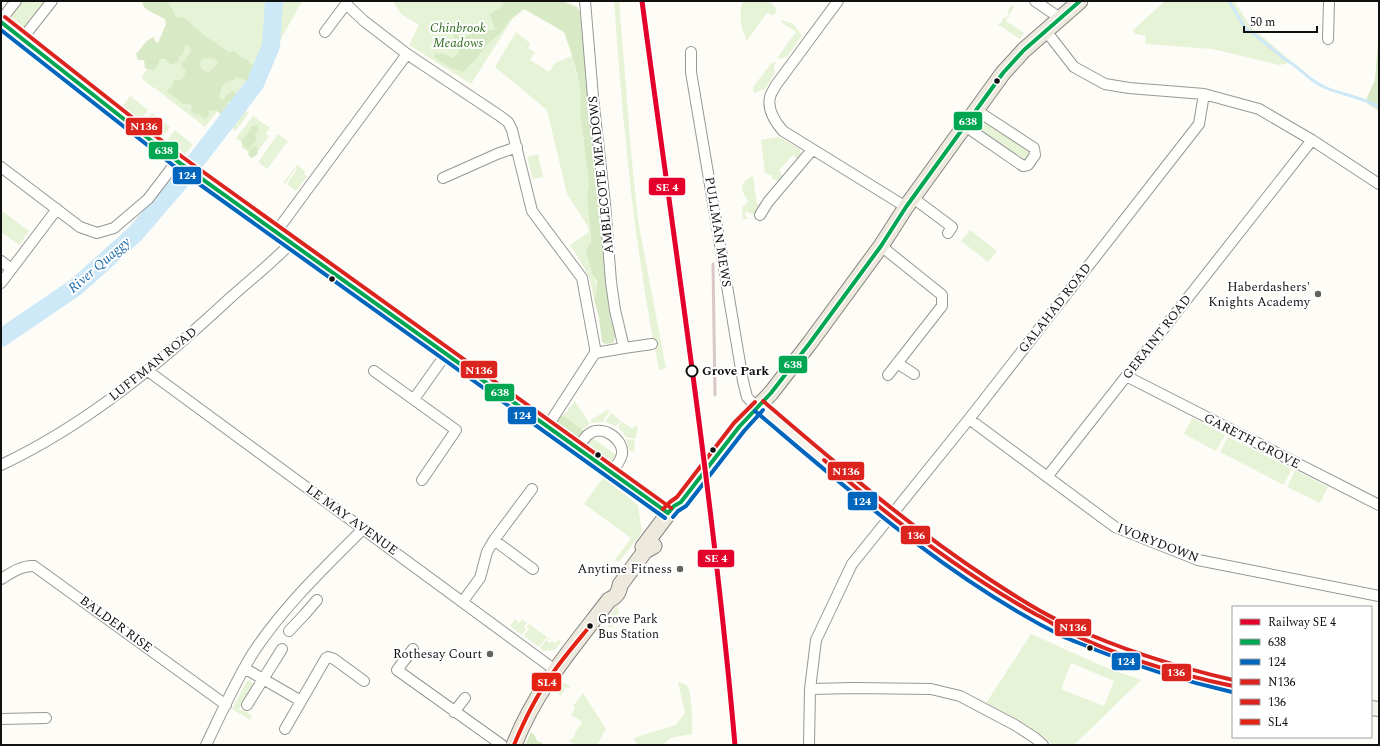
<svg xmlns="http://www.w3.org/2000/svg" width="1380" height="746" font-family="Spectral,serif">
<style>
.green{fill:#e7f3d7;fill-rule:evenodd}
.forest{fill:#d8eac5;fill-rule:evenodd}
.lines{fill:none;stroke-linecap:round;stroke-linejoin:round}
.stream{stroke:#cde8f7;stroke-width:3}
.river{stroke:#cde8f7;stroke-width:18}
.street-casing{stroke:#979795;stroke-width:12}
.secondary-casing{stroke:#8e8d8b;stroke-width:16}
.primary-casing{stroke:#858482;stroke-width:17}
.street{stroke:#fffffe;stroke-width:10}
.secondary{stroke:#f6f4eb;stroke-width:14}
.primary{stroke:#ede9dc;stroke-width:15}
.rail{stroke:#d9c6c7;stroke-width:3}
.bus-1-casing{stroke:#fff;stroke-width:7}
.bus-2-casing{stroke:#fff;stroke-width:7}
.bus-3-casing{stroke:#fff;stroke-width:7}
.bus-4-casing{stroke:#fff;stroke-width:7}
.bus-5-casing{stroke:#fff;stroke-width:7}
.bus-1{stroke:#00a651;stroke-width:4}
.bus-2{stroke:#0065bd;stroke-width:4}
.bus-3{stroke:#dc241f;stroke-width:4}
.bus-4{stroke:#dc241f;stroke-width:4}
.bus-5{stroke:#e42313;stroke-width:4}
.rail-1-casing{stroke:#fff;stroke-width:8}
.rail-1{stroke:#e4002b;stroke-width:5}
.bus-dot{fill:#111;stroke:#fff;stroke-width:1.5}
.poi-dot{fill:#646362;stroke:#fff;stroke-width:1.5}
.stop-dot{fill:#fff;stroke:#111;stroke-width:2}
.labels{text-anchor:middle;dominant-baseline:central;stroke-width:4;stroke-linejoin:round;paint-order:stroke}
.bus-label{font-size:12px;fill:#111;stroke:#fff;text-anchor:start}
.park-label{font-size:13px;font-style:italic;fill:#2f6b1f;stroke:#fff}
.street-label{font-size:13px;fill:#111;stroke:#fff}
.poi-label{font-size:13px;fill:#111;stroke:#fff;text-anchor:end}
.stop-label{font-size:13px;font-weight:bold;fill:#111;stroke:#fff;text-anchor:start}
.water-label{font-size:14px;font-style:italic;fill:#1768a6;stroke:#fff}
.line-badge{stroke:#fff;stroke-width:1.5}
.badge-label{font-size:11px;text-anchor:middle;font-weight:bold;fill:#fff}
</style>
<rect width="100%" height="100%" fill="#fdfcf7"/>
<path class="green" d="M20,1H48L25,30L8,16Z
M148,1H302L259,79H253L249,77L231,101L227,99L205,127L156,89L159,85L155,89L141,78L179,26Z
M393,1H550L522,4L471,84L409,45L419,25L401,14Z
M614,1H619L632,162L638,220L666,368L659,370C634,248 623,125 614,1Z
M743,1H770L777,10L773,16L767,13L747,41C741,29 738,15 743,1Z
M1165,1H1234L1251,27L1291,61L1285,64L1279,65L1212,49L1145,44L1146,36L1135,34L1133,30Z
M1011,5L1014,7L1006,21L1024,33L1020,39L997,24L998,23L1000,24L1004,17L1006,18L1009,14L1007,12Z
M782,20L793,24L802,35L787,57L779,59L777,58L796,32L781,22Z
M516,32L531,44L528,48L535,52L530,60L549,72L555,63L572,56C577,74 582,92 580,112L589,184L587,196L593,276C598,283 597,291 594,299L590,280L585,269L570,245L589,232L587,225L567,194L547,110L495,67Z
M774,61L776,63L774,66L775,73L765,89L754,93L753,87L772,62L773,63Z
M130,96L148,110L140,120L122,107Z
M241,108L249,113L237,129L234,131V129L230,127L224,135L221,138L219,136Z
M152,113L170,127L162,137L144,123Z
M253,116L270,128L265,134L269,136L254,156L241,147L243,143L236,138Z
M983,120L1032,152L1026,162L977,129Z
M175,130L193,145L185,154L167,140Z
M278,134L288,141L267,169L258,162Z
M779,137L800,149L801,154L797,159L793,155L779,170L783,177L780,181H777L771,178L773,176L765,173L761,140Z
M538,154L543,177L533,179L527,157Z
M297,165L305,171L304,174L307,176L296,191L287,184L297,169L296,168L285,184L283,183Z
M753,176L757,204L764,203L756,216L746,211L745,215L748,219H743L742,208L748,201C740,190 739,182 753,176Z
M1,210L29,231L19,245L1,232Z
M970,230L997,251L988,262L961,241Z
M575,401L590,424L581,430L563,416Z
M607,410H610L603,422L591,423V420Z
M611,413L621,421L616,426L605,422Z
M1192,418L1225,435L1216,451L1184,434Z
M622,422L632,428L635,425L638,428L635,439L626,437L621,430L618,427Z
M591,437L619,457L614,464L586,444Z
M1228,437L1292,469L1284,485L1220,452Z
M626,439L635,441L634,452L629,451Z
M1295,470L1328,487L1320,503L1287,487Z
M603,478L638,505L642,532L620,561H614L631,538L584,504Z
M618,605L619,617L611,618L613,628H611L604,623Z
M515,619L519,623L522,619L527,623L524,627L526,629L522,635L510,626Z
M529,624L551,640V641L546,638L539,647L524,636L529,629L526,627Z
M1031,634L1105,667L1141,680L1074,745H1053C1033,727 1010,715 986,703ZM1071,663L1114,681L1104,706L1061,689Z
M546,640L550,643L552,641L556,643L558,640L561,642L555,650L544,651L540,648Z
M247,681H250L253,683L239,709L248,712V713L252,716L250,720L232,709Z
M560,681L570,686L569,689L566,687L561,696L554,691Z
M678,682C681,683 685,683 687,686C693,694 692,724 692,734L670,738L663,745H638L633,738L676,725L685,713Z
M583,693L606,729L597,745H576L569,741L571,739H573L576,733L575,732L583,722L571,715L575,707L573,706Z"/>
<path class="forest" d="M142,1H167L173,10L175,16L178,18L183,17L205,36L230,53L232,51L237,53L242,58L246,59L251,64L256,67L257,77L254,83C247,85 246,81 242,79C240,78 238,78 236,77L234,80L228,81L222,86L219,98L223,100L227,94L233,91L237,94L235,99L229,102L227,104L229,105L232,109L230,114L225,118L216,110L213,111L208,109L209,116L204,119L199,114L197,115L191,111L192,106L190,104H183L171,94L168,93L167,91L172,86L174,80H180L183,79L186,70L181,66L182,63L191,52L190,47L185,45C184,49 184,53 181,56H179V61L172,65L167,62L166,59H159V64L153,71L150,69H147L145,68L144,60H138L136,54C142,48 145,40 154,37L155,41L158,43L166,24L165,19L149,11L144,7ZM212,58L216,60L218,64L209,72L204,71L201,67H199L200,62L203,59Z
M505,1H562L577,7L580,12C586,63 588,113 594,164C596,182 600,200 602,218C604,234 603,250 605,266C608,284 607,303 611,320C613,329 618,335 613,343L605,344L602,342L599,318L594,299L596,294L597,281L593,276L586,250L591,242L587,196L589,184L580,112C583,84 573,58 564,32L524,9L509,21L500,33L487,45L476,59L463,72L451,68L434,57L436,53L444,54L453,58L459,52L453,33L462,38L480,29L495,30L490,14L501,7Z
M1379,29V111L1365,102L1375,80Z
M256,125H258L259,129L255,135L257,140L248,150L243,146L241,140C247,137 248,133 251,127Z
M255,146L259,149L257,151L258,154L252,158L250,157L248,154L249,151Z
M562,415L587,433L582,440L556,422Z
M531,732L535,736L537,741L542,743L543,745H525Z"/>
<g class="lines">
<path class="stream" d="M1229,1L1246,30H1249L1286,60C1300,67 1309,81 1324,87C1342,95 1362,97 1379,107"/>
<path class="river" d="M195,162L255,84L271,46L274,1
M1,338L76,287L135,234L184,177"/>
<g class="street-casing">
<path id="street" d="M585,1L593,97L605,204L611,282L615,310L624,348L595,353
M838,1L776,85C774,89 771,93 770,97C767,110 775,122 783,131L906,207
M1035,1L1060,18
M1,20L16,1
M1046,31L1074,67L1105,84L1129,88L1204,94L1259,109L1312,140L1379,184
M325,32L346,4L364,21L407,54
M22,39L52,1
M1328,39L1329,1
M691,52V72L743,381L747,397L757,408
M965,126L1023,166L1028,165L1035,155L1034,148L976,110
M1,167L80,227L97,233L114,228L148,199L177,161
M443,178L497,154L517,147
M913,198L952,227L948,233
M760,215L768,202L812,150
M276,232L407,54L500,116L508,122L512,130L532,211L582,278L595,348V353L547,427
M881,246L942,295V306L888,375
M1,261L11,269
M1,283L57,209
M624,348L652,344
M897,363L914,374
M148,371L555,670
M374,371L456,430L422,480
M1126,376L1379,505
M414,399L446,354
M969,419L1115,527L1198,560L1379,596
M578,449C581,444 584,437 589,434C602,424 624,439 622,454C621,461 615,467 611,473
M1,465C88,424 160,363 230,298C250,280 272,263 291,243
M1047,477L1312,140
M494,540L533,569
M1,579C11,573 22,565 34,566L226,705
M463,601L480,578L487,552L494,540L532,489
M289,631L305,614L317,600
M413,649L397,670L502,745
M244,668L301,701
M810,689L854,688L931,689L960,696L1015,725L1035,738L1043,745
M247,705L282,649
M454,712L465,698
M1,719L46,718
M285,729L326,658L328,657L334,659L364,681
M206,745C221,714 235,682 253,653C283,607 325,567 364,528
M809,745L810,689L816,640L852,564L969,419L1199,124L1204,94"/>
</g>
<g class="secondary-casing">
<path id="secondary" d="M1,22L177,161L668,513
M759,406L873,502L951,561L1023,608L1066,631L1120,653L1165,669L1211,681L1233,686
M1371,708L1379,709"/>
</g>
<g class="primary-casing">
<path id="primary" d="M645,551L643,547L674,506L681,502L739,427L771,393L809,344L881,246L906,207L1003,73L1024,50L1080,1
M514,745C536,689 573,647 609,600C616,597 619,593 620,585L645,551L654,546"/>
</g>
<use href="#street" class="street"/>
<use href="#secondary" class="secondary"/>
<use href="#primary" class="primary"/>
<path class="rail" d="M713,264L715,395"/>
<g class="bus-1-casing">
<path id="bus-1" d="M1,22L177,161L668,513
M668,513L674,506L681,502L739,427L771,393L809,344L881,246L906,207L1003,73L1024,50L1080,1"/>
</g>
<g class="bus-2-casing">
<path id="bus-2" d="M1,30L174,166L665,518
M755,411C851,492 949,579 1062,636C1073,641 1085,645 1096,650C1141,668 1184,681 1232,692
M673,517L678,511L686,506L744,431L763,410"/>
</g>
<g class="bus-3-casing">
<path id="bus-3" d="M5,17L181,156L671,508
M763,401C836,463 908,526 989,579C1015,596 1041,613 1070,626C1122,650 1177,667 1233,680
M663,509L670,502L677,497L734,423L755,402"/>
</g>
<g class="bus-4-casing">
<path id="bus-4" d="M824,460C890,518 960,572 1037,615C1046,619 1054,625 1064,630C1117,656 1175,674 1233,686"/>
</g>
<g class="bus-5-casing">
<path id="bus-5" d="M514,745C524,721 535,698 550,677C562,659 576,643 590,626"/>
</g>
<use href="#bus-1" class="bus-1"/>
<use href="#bus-2" class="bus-2"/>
<use href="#bus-3" class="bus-3"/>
<use href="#bus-4" class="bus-4"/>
<use href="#bus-5" class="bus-5"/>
<g class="rail-1-casing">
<path id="rail-1" d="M642,1C675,249 713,496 735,745"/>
</g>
<use href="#rail-1" class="rail-1"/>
</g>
<g class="bus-dot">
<circle cx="997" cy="81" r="3.5"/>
<circle cx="332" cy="279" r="3.5"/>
<circle cx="713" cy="450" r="3.5"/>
<circle cx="598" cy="455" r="3.5"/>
<circle cx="590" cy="626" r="3.5"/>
<circle cx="1090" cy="648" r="3.5"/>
</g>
<g class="poi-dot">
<circle cx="1318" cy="294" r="4"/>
<circle cx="680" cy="569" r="4"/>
<circle cx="490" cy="654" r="4"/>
</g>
<circle class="stop-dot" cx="692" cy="371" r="5.5"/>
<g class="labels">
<g class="bus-label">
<text x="598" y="619">Grove Park<tspan x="598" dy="15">Bus Station</tspan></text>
</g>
<g class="park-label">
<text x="458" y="28">Chinbrook<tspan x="458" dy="15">Meadows</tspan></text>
</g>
<g class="street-label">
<text transform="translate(601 175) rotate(-96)">AMBLECOTE MEADOWS</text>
<text transform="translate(718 232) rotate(81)">PULLMAN MEWS</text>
<text transform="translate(1055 308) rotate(-52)">GALAHAD ROAD</text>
<text transform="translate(1157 337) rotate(-52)">GERAINT ROAD</text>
<text transform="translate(153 364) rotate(-39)">LUFFMAN ROAD</text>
<text transform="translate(1252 441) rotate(27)">GARETH GROVE</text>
<text transform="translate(352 520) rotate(36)">LE MAY AVENUE</text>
<text transform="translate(1158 543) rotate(21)">IVORYDOWN</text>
<text transform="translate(116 624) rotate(36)">BALDER RISE</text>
</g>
<g class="poi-label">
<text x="1310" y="287">Haberdashers'<tspan x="1310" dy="15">Knights Academy</tspan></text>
<text x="672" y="569">Anytime Fitness</text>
<text x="482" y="654">Rothesay Court</text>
</g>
<g class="stop-label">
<text x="702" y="371">Grove Park</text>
</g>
<g class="water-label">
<text transform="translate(99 265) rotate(-41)">River Quaggy</text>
</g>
</g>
<g class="line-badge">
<rect x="953" y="111" width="30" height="20" rx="4" fill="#00a651"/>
<rect x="125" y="117" width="38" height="19" rx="4" fill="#dc241f"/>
<rect x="148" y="141" width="31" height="19" rx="4" fill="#00a651"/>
<rect x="172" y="166" width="30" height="19" rx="4" fill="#0065bd"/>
<rect x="648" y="177" width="38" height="19" rx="4" fill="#e4002b"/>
<rect x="778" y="355" width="30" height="19" rx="4" fill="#00a651"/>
<rect x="460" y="360" width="38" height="19" rx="4" fill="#dc241f"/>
<rect x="484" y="383" width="31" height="19" rx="4" fill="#00a651"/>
<rect x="507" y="406" width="30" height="19" rx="4" fill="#0065bd"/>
<rect x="827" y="461" width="38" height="20" rx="4" fill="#dc241f"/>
<rect x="847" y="491" width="31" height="20" rx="4" fill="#0065bd"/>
<rect x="900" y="525" width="31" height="20" rx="4" fill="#dc241f"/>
<rect x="697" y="549" width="38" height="19" rx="4" fill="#e4002b"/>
<rect x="1054" y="618" width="38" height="19" rx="4" fill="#dc241f"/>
<rect x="1111" y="652" width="30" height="19" rx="4" fill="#0065bd"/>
<rect x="1161" y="663" width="31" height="19" rx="4" fill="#dc241f"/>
<rect x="531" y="672" width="31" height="20" rx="4" fill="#e42313"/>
</g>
<g class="badge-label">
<text x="968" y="125">638</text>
<text x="144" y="130">N136</text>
<text x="164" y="154">638</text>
<text x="187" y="179">124</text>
<text x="667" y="191">SE 4</text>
<text x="793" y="368">638</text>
<text x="479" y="374">N136</text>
<text x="500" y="396">638</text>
<text x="522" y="419">124</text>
<text x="846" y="475">N136</text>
<text x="862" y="505">124</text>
<text x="916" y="539">136</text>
<text x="716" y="562">SE 4</text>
<text x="1073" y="631">N136</text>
<text x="1126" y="665">124</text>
<text x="1176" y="676">136</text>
<text x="547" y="686">SL4</text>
</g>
<rect width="1380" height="746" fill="none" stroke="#111111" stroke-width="4"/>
<rect x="1232" y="606" width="140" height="132" fill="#ffffff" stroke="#a0a0a0"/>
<rect x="1240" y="619" width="20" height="6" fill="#e4002b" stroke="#a0a0a0"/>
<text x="1268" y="626" font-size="12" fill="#111111">Railway SE 4</text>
<rect x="1240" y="639" width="20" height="6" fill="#00a651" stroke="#a0a0a0"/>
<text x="1268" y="646" font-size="12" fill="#111111">638</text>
<rect x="1240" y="659" width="20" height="6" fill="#0065bd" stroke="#a0a0a0"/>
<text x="1268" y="666" font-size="12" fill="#111111">124</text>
<rect x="1240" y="679" width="20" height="6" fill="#dc241f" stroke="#a0a0a0"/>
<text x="1268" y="686" font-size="12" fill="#111111">N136</text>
<rect x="1240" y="699" width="20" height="6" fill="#dc241f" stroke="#a0a0a0"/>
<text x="1268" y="706" font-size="12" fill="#111111">136</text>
<rect x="1240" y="719" width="20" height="6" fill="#e42313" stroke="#a0a0a0"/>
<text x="1268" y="726" font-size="12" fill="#111111">SL4</text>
<path d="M1244 26v6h73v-6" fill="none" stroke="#111111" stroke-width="2"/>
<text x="1250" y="26" font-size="12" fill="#111111" stroke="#ffffff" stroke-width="3" paint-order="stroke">50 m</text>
</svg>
